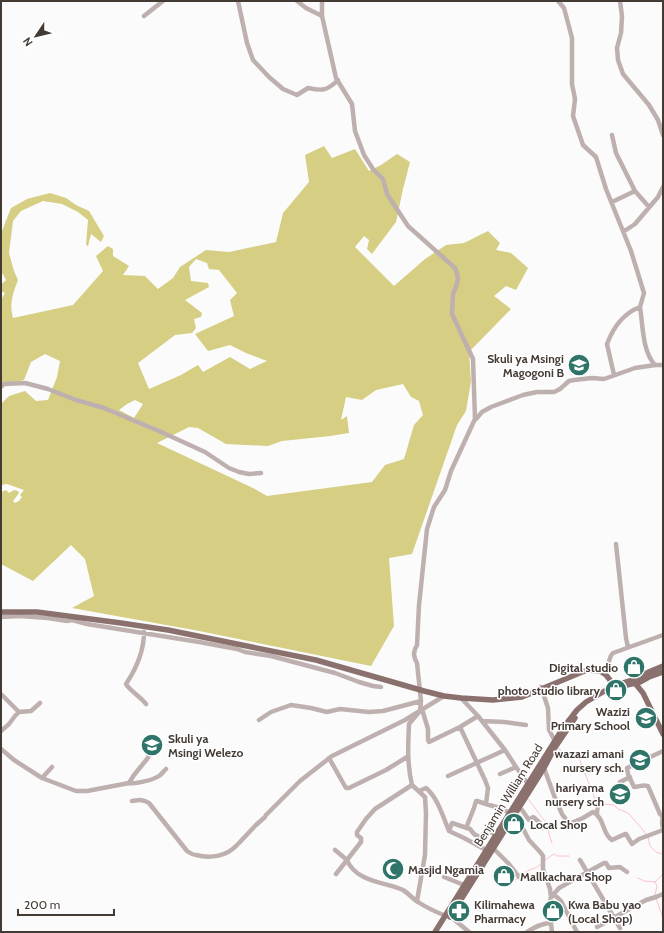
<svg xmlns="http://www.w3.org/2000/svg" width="664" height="933" font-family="Cabin,sans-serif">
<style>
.green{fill:#d5ce83;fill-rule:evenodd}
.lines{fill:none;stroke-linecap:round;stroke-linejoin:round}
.stream{stroke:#fbc2d0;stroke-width:1}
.minor{stroke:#beb0ae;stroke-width:4.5}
.major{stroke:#8a716e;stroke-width:5.5}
.labels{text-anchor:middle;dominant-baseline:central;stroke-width:3;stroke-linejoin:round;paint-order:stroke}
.poi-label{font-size:12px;font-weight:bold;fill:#443a34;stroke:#fff;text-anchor:end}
.street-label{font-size:12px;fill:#443a34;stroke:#fff}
</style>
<rect width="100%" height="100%" fill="#fbfbfb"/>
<path class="green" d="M324,146L332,158L355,149L369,171L381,165L397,154L410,162L403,189L396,222L372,254L367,249L369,240L364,236L355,247L394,286L425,259L446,245L464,243L488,231L500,243L496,250L511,253L528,268L516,290L506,286L494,296L511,309L469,352L471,381L466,411L457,425L412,554L389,558L394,626L371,666L194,630L72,608L94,596L85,559L71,545L33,581L1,564V492L6,490L9,493L14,490L18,491L19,493L13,501L15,503L19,501L22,497L20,495L24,490L7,484L1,485V404L9,396L25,391L36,401L48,400L57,377L60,361L45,354L31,362L24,380L1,385V300L5,293L1,291V284L4,282L6,280L1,271V243L2,231L11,208L27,199L50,193L66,198L76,205L89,211L104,236L101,242L91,234L88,246L86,245L88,220L78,212L62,204L43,201L21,211L13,221L9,253L14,271L18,280C13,293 9,304 13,318L73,305L103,271L96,256L108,246L113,249V256L129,266L123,275L145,276L158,289L173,278L180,267L206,250L229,252L276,242L283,213L309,182L305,155ZM196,259L207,263L209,269L219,270L237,293L230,300L234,316L195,334L208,351L230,345L246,353L267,361L250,369L230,357L203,372L198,365L181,375L149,389L138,363L175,335L192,333L196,328L194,319L201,317L202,313L185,300L209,287L208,283L191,281L189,267ZM403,384L411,397L419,401L423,415L414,425L404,459L385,465L372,482L267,496L253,488L157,443L189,427L198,428L226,444L268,446L282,441L330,436L349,433L347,416L341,420L346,397L362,400L376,390ZM135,400L143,404L134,418L119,410L127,404Z"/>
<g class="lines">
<path class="stream" d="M558,748L567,755L570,756L575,752L577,753L597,804
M527,798C535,806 539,816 548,824L549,834L552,843
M602,804L614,805L618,809L628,813L644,831L646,835
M648,837L650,846L657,853H660L663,855
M545,860L554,854L557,856H569
M520,877L523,876L522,873H523L537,867L541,864
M638,878L644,881L655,882L657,886L655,895
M655,882L663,874
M506,884L517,879
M656,898L663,918"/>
<path class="minor" d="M238,1L247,43L253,60L269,77L283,89L297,95L308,88C322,91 327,91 338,80
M297,1L306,8L322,16L336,78L352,104L355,131L364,155L373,169L383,179L387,194L408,226L455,268L457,274L458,279L456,287L453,294L452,314L473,359L475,419L451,471L445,490L434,507L427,529L419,605L417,645C413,652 413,656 417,663L421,701L420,711L409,724C408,746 407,764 412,785L425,797L426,813L425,855L417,901
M558,1L564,8L572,38V84L575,99L573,116L583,145L596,157L606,189L631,251L644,293L640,307C624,313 613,328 607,344L614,375
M620,1L622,16L621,33L617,48L618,60L623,74L649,105L658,120L663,135
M144,16L163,1
M322,16V1
M612,135L616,153L635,191L649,207
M612,202L635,191
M623,231L626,230L635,224L658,197L663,187
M640,307C643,325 642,351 655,365
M1,387L4,384L25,383L48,389L76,400L104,408L159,431L205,452L229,468L239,472L249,474L261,473
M476,419L482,412L491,407L523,395L537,392H554L560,389L569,381L574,380L592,378L604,379L635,368L655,365H663
M616,544L626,638L628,647
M1,617L20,616L48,618L67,621L72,620L87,624L199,642L237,649L245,652L271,656L335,673L359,682L373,686L381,687
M144,632C144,650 136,669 126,684C129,690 141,697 146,704
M605,674C610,667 607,659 613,653L663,635
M541,687L548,708L549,730L555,741
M2,695L19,712
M461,698L478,716L505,750L516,767L528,784
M422,709L428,729V740L429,742L460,727L478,716
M259,720L271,712L291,705L311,708L327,712L340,709L369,712L383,711L421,701
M482,721L504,722L526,725
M460,727L485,780L488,788L486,804
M1,731L9,724L15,716L19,712L31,711L40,703
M1,749L14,760L42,778L76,791H87L129,783L134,775L147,759L154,747
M329,758L346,788H349L386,770L407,757
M544,768L555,798L562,814L569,824
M500,774L516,767
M448,776L505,750
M42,778L52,767
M620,782L630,777
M129,783C136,784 153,780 159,776C161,775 164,771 166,769
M412,785L375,809L366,819L357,832V835L361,838V842L347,860C356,882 385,882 403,890C408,893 413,899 418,902C427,908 436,912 446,916
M419,791L426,788C438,798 443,817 449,831L464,838L486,850
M132,801C139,800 143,799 149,803L187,851C190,853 193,855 196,855C211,859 227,856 237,845
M518,808L522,810L529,820L533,817C538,820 540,823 543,828
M597,814C597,810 597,806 600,803
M266,815L300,781L332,756L405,720L444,696
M663,815L662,823L663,829
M513,816L518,819L529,840L541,853L543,856V869L550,889L551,897L549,905L553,918L551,923L552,932
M662,816L660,814L648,786C643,784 639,787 634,787L628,774L627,768L663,751
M256,825L265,817
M562,827L583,818L593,812C605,818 602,834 612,840L625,834H626L632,844L639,839L663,830
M466,828L474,808L476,801H477L486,804L503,809L510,814
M449,831L452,823L470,829L474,834L479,837
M239,843L255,826
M474,843L482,835L491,832L496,835
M493,848L508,863L519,877
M335,850L347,860L336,874
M580,860L620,928
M444,877L464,885
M552,895L557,897L561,901L577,932
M553,895L559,888L604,863H606L609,868L620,867L627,872
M450,916L469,932
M597,927L646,900L656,897L663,894
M527,932C535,927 542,923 551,923"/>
<path class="major" d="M1,612H37L121,623L168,630L316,660L424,691L444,696L461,698L493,700L522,697L587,670L600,671L606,675L610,680L615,689
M634,682L643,693L663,734
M627,685L640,682L649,677L663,672
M450,917L544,768L554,749L575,718
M435,932L563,728L577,710L586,702L613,686L632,680L651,671L663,666"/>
</g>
<defs>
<g id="school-disc" transform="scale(1.15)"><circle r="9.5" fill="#2f7468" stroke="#fff"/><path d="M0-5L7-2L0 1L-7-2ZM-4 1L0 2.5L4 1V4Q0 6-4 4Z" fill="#fff"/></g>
<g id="shop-disc" transform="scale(1.15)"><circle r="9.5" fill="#2f7468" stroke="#fff"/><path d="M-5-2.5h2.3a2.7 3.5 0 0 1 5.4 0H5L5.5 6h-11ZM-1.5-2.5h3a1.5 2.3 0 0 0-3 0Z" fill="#fff"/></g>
<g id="mosque-disc" transform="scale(1.15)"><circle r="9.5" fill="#2f7468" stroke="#fff"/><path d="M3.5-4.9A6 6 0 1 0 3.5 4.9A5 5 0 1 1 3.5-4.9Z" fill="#fff"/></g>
<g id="pharmacy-disc" transform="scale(1.15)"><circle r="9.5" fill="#2f7468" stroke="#fff"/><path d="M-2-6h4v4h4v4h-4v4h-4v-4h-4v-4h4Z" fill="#fff"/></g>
</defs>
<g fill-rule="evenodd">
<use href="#school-disc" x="579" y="365"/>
<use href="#shop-disc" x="634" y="667"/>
<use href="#shop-disc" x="616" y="690"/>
<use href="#school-disc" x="646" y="718"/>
<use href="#school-disc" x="152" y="745"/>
<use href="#school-disc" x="640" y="760"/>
<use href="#school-disc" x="620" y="794"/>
<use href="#shop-disc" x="514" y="824"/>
<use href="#mosque-disc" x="393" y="869"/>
<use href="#shop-disc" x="504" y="876"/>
<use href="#pharmacy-disc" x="459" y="911"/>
<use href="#shop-disc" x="553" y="911"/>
</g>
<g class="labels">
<g class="poi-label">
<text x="564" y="358">Skuli ya Msingi<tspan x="564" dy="14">Magogoni B</tspan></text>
<text x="618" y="667">Digital studio</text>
<text x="600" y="690">photo studio library</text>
<text x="630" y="711">Wazizi<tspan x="630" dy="14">Primary School</tspan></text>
<text x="168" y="738" text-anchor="start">Skuli ya<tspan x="168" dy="14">Msingi Welezo</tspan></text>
<text x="624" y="753">wazazi amani<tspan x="624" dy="14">nursery sch.</tspan></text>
<text x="604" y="787">hariyama<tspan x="604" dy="14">nursery sch</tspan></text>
<text x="530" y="824" text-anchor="start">Local Shop</text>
<text x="408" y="869" text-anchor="start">Masjid Ngamia</text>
<text x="520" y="876" text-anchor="start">Mallkachara Shop</text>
<text x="474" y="904" text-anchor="start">Kilimahewa<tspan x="474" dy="14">Pharmacy</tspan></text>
<text x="568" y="904" text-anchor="start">Kwa Babu yao<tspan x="568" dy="14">(Local Shop)</tspan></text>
</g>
<g class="street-label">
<text transform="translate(508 795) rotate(-58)">Benjamin William Road</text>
</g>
</g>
<rect width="664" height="933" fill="none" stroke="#443a34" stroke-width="4"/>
<g transform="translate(36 36) rotate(235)" stroke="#ffffff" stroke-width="3" paint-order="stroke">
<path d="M0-3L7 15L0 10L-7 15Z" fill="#443a34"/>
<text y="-6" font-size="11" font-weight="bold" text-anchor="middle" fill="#443a34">N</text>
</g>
<path d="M18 909v6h96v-6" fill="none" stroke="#443a34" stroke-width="2"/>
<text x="24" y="909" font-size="12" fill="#443a34" stroke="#ffffff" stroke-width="3" paint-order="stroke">200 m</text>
</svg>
